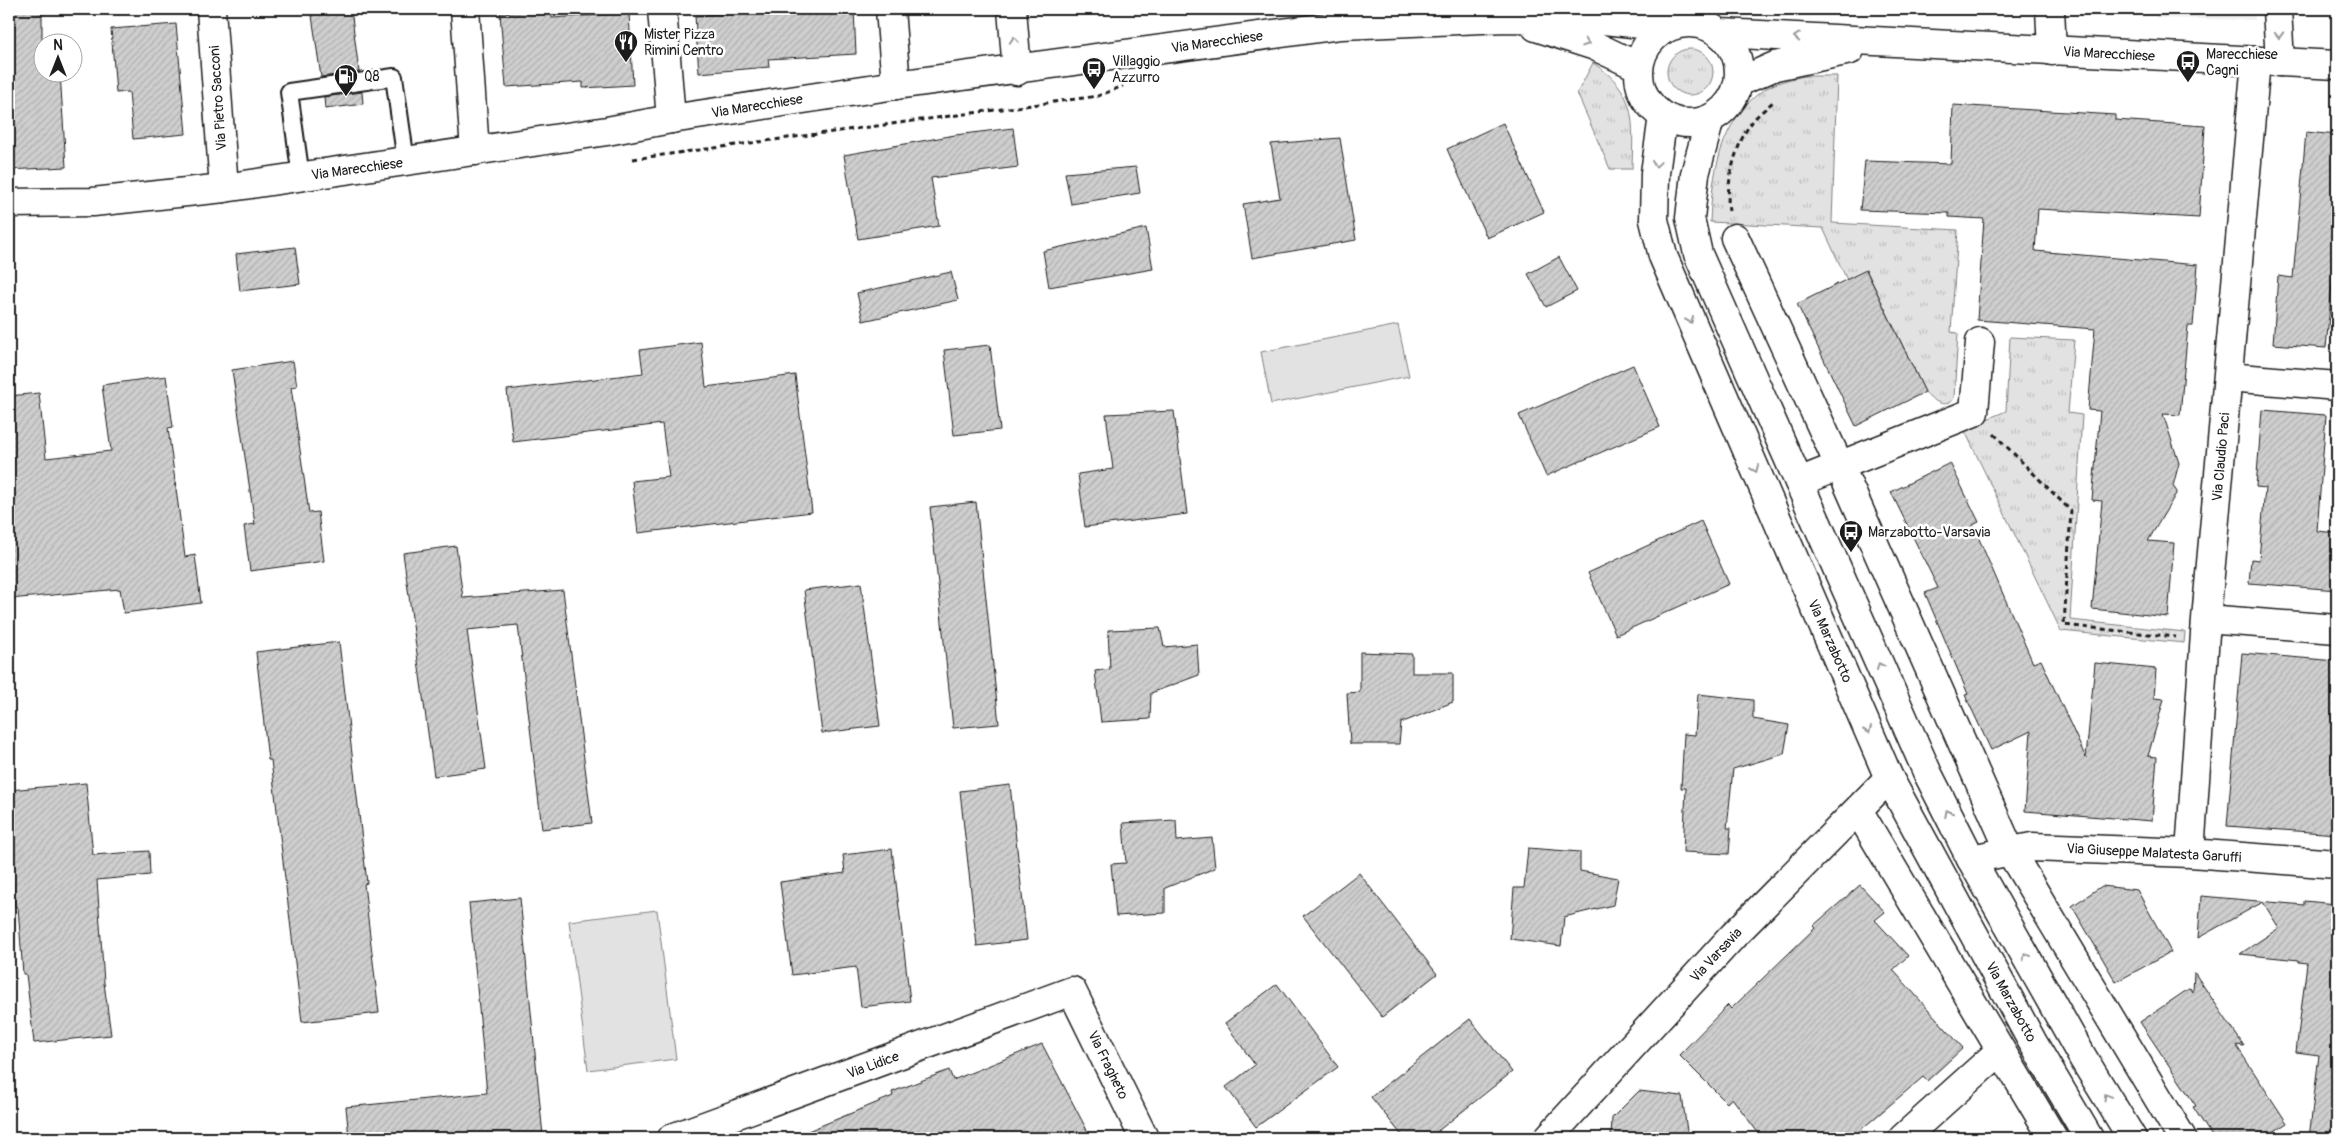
<svg xmlns="http://www.w3.org/2000/svg" width="2346" height="1147" font-family="Pangolin,sans-serif">
<style>
.built{fill:#f0f0f0}
.grass{fill:url(#grass-tufts);stroke:#7f7f7f}
.pitch{fill:#e2e2e2;stroke:#7f7f7f}
.building{fill:url(#building-hatch);stroke:#1c1c1c}
.lines{fill:none;stroke-linecap:round;stroke-linejoin:round}
.lane-casing{stroke:#1c1c1c;stroke-width:20}
.street-casing{stroke:#1c1c1c;stroke-width:31}
.secondary-casing{stroke:#1c1c1c;stroke-width:31}
.path{stroke:#1c1c1c;stroke-width:3;stroke-dasharray:5 4;stroke-linecap:butt}
.lane{stroke:#fff;stroke-width:16}
.street{stroke:#fff;stroke-width:28}
.secondary{stroke:#fff;stroke-width:28}
.oneway{stroke:#999}
.labels{text-anchor:middle;dominant-baseline:central;stroke-width:5;stroke-linejoin:round;paint-order:stroke}
.poi-label{font-size:14px;fill:#1c1c1c;stroke:#fff;text-anchor:start}
.street-label{font-size:14px;fill:#1c1c1c;stroke:#fff}
</style>
<defs>
<pattern id="grass-tufts" width="24" height="20" patternUnits="userSpaceOnUse" patternTransform="scale(1.25)"><rect width="24" height="20" fill="#e2e2e2"/><path d="M3 7l-1-3M5 7V3M7 7l1-3M15 17l-1-3M17 17v-4M19 17l1-3" fill="none" stroke="#c1c1c1"/></pattern>
<pattern id="building-hatch" width="6" height="6" patternUnits="userSpaceOnUse" patternTransform="scale(1.25)"><rect width="6" height="6" fill="#cecece"/><path d="M-1 1l2-2M0 6l6-6M5 7l2-2" fill="none" stroke="#b0b0b0"/></pattern>
</defs>
<rect width="100%" height="100%" fill="#fff"/>
<filter id="ink" filterUnits="userSpaceOnUse"><feTurbulence type="fractalNoise" baseFrequency=".02" numOctaves="2"/><feDisplacementMap in="SourceGraphic" scale="10" xChannelSelector="R" yChannelSelector="G"/><feConvolveMatrix kernelMatrix="1 2 1 2 8 2 1 2 1" color-interpolation-filters="sRGB"/></filter>
<g filter="url(#ink)">
<path class="built" d="M2156,9H2255V20L2156,18Z"/>
<path class="grass" d="M1667 72a23 23 0 1 1 46 0a23 23 0 1 1-46 0Z
M1593,63C1638,92 1633,122 1632,169H1610L1577,93Z
M1805,76H1837L1832,223L1958,230L1951,332L1958,333L1954,398C1946,410 1933,401 1925,392L1867,271L1847,280L1823,228L1710,222C1712,175 1720,121 1762,91C1775,82 1790,79 1805,76Z
M2010,337L2074,340L2068,413L2082,415L2070,620L2185,632L2184,643L2061,631L1964,429L2006,411Z"/>
<path class="pitch" d="M1398,325L1409,376L1271,404L1261,352Z
M657,910L676,1059L588,1070L569,921Z"/>
<path class="building" d="M9,9H42V72H60L66,167L9,170Z
M311,9H351L359,72L321,77Z
M776,9H854L856,54L768,59L769,67L699,73L695,16Z
M551,10L552,18L629,13L633,85L583,88V82L506,87L500,13Z
M176,24L186,134L133,139L129,92L116,93L111,29Z
M362,92L363,104L325,109L324,97Z
M1953,105L2115,115V120L2205,126L2199,218L2038,209L2035,251L2198,265L2193,326H2188L2180,415L2163,414L2179,463L2173,486L2177,492L2148,541L2174,543L2168,617L2092,609L2102,501L2092,500L2100,411L2088,410L2095,329L1977,320L1984,219L1949,217V213L1860,210L1865,161L1951,164Z
M1503,123L1544,212L1487,238L1447,149Z
M1013,128L1018,167L931,178L939,226L858,239L844,155L955,135Z
M2306,132L2337,135V231L2326,348L2273,344L2278,276L2293,278Z
M1340,138L1356,240L1252,258L1243,204L1280,198L1271,144Z
M1136,167L1140,193L1071,204L1065,173Z
M1146,228L1153,269L1049,287L1043,251Z
M295,247L300,284L240,291L236,254Z
M1559,257L1577,291L1546,307L1528,274Z
M1866,270L1925,392L1856,426L1797,304Z
M951,272L958,300L863,321L857,293Z
M701,342L706,387L795,375L812,512L638,533L632,481L669,477L662,424L513,442L507,390L643,373L640,350Z
M990,345L1000,430L954,435L944,350Z
M293,361L297,386L291,387L309,513L318,512L324,561L250,571L244,526L255,524L232,370Z
M1633,365L1660,427L1546,476L1519,415Z
M166,376L173,427L168,428L185,557L195,555L201,603L124,613L120,589L9,599V396L39,393L46,458L111,451L102,385Z
M2262,410L2326,415L2317,531L2337,533V590L2249,583L2251,559L2259,560L2265,488L2256,487Z
M1174,411L1187,514L1085,527L1078,474L1113,469L1106,414Z
M1950,463L1979,522L1973,525L2033,663L2041,660L2086,758L2095,663L2156,669L2154,698L2164,699L2148,756L2157,757L2152,821L2025,811L2031,731L1991,750L1965,695L1968,694L1925,593L1938,588L1891,492Z
M976,502L999,724L953,728L930,507Z
M1701,521L1729,584L1616,635L1588,573Z
M456,546L463,598L563,590L592,823L542,829L518,625L467,630L486,769L434,776L403,553Z
M861,583L880,726L822,733L804,590Z
M1160,628L1164,647L1197,644L1199,675L1151,693L1150,719L1101,722L1095,671L1110,669L1108,630Z
M339,642L367,883L364,884L379,1013L302,1022L271,760H268L256,652Z
M1360,652L1412,654V673H1453V702L1401,723L1399,744H1350L1347,693L1360,692Z
M2242,653L2337,661V834L2227,826Z
M1698,694L1753,700V719L1789,725L1784,754L1733,769L1727,828H1731L1729,854L1683,852L1686,788H1681L1684,734L1695,735Z
M86,783L93,855L149,851L150,875L97,880L104,983L111,1035L34,1043L26,974H23L18,907H15L9,833V790Z
M1010,785L1027,940L977,946L960,791Z
M1176,820L1177,841L1212,838L1215,868L1165,888V913L1116,916L1111,864L1126,863L1123,823Z
M1528,848L1580,852V871L1618,878L1613,905L1564,917L1561,946L1510,939L1514,888H1524Z
M892,849L910,1001L861,1007L856,967L792,975L780,882L845,873L843,855Z
M1359,873L1437,974L1382,1017L1303,916Z
M1860,885L1885,912L1875,920L1908,956L1893,970L1963,1048L1927,1081L1923,1077L1851,1138H1762L1732,1098L1727,1103L1679,1055L1728,1005L1731,1009L1815,928L1813,926Z
M2102,886L2137,890L2171,952L2116,982L2072,906Z
M2201,896L2304,905V901L2337,904V1138H2309L2319,1055L2296,1052L2307,963L2299,962V960L2240,954L2279,928L2263,902L2198,938Z
M520,898L543,1136L520,1138H349L346,1107L487,1093L469,903Z
M2194,972L2244,1046L2236,1045L2287,1123L2264,1138H2213L2193,1107L2196,1106L2140,1022L2190,988L2193,992Z
M1277,984L1338,1067L1256,1127L1226,1087L1255,1065L1225,1023Z
M1470,1019L1512,1072L1429,1138H1404L1371,1097Z
M1042,1044L1091,1138H791L893,1096L892,1092L949,1070L953,1080Z
M1639,1091L1682,1096L1688,1138H1611L1612,1118Z"/>
<g class="lines">
<g class="lane-casing">
<path id="lane" d="M301,177L289,92L394,77L406,162"/>
</g>
<g class="street-casing">
<path id="street" d="M211,9L224,188
M465,9L475,151
M662,9L671,119
M890,9L896,85
M1012,9L1017,71
M2050,9L2052,51
M2277,9L2280,62
M1735,238L1846,480L2010,851L2182,1138
M2228,377L2337,386
M1799,482L1974,412L1980,342
M2206,619L2337,629
M1858,810L2053,1138
M2190,853L2206,619L2256,61
M1971,859L2032,847L2190,853L2337,864
M672,1138L1072,991L1144,1138
M1548,1138L1733,936L1889,778
M1903,1138L2000,1051"/>
</g>
<g class="secondary-casing">
<path id="secondary" d="M1639 73a50 50 0 1 1 100 0a50 50 0 1 1-100 0Z
M1536,27L1595,46L1639,67
M1721,33L2337,65
M1739,82L1775,66L1850,50
M1663,116L1655,173L1654,220L1663,256L1889,778L2032,1041L2089,1138
M1710,119L1695,174L1690,218L1698,254L1928,774L1971,859L2083,1058L2132,1138
M9,203L93,202L224,188L607,131L671,119L896,85L1341,25L1506,18L1604,20L1669,27"/>
</g>
<path class="path" d="M633,159L1098,96L1123,86
M1729,211C1725,185 1736,142 1752,122C1758,114 1768,107 1775,100
M1994,434L2071,511L2064,625L2176,637"/>
<use href="#lane" class="lane"/>
<use href="#street" class="street"/>
<use href="#secondary" class="secondary"/>
</g>
<defs><path id="oneway-chevron" d="M-2-3.5L2.5 0L-2 3.5" fill="none" stroke-width="1.6" stroke-linecap="round" stroke-linejoin="round" transform="scale(1.25)"/></defs>
<g class="oneway">
<use href="#oneway-chevron" transform="translate(2279 35) rotate(88)"/>
<use href="#oneway-chevron" transform="translate(1797 37) rotate(-176)"/>
<use href="#oneway-chevron" transform="translate(1014 40) rotate(-94)"/>
<use href="#oneway-chevron" transform="translate(1586 43) rotate(18)"/>
<use href="#oneway-chevron" transform="translate(1656 164) rotate(98)"/>
<use href="#oneway-chevron" transform="translate(1690 320) rotate(67)"/>
<use href="#oneway-chevron" transform="translate(1755 469) rotate(67)"/>
<use href="#oneway-chevron" transform="translate(1880 666) rotate(-114)"/>
<use href="#oneway-chevron" transform="translate(1868 730) rotate(66)"/>
<use href="#oneway-chevron" transform="translate(1948 813) rotate(-117)"/>
<use href="#oneway-chevron" transform="translate(2026 956) rotate(-119)"/>
<use href="#oneway-chevron" transform="translate(2107 1097) rotate(-121)"/>
</g>
</g>
<defs>
<g id="restaurant-pin" transform="scale(1.25)"><path d="M0 17L-7.5 6A9.5 9.5 0 1 1 7.5 6Z" fill="#1c1c1c" stroke="#fff"/><path d="M-5-6h1v4h1v-4h1v4h1v-4h1v5L-1.5 .5V6h-2V.5L-5-1ZM5-6V6H3V1.5H1.5Q1.5-4 5-6Z" fill="#fff"/></g>
<g id="bus-pin" transform="scale(1.25)"><path d="M0 17L-7.5 6A9.5 9.5 0 1 1 7.5 6Z" fill="#1c1c1c" stroke="#fff"/><path d="M-5-6H5V4H4V6H2V4H-2V6H-4V4H-5ZM-3.5-4V0h7V-4ZM-3.5 1.2v1.5H-2V1.2ZM2 1.2v1.5H3.5V1.2Z" fill="#fff"/></g>
<g id="fuel-pin" transform="scale(1.25)"><path d="M0 17L-7.5 6A9.5 9.5 0 1 1 7.5 6Z" fill="#1c1c1c" stroke="#fff"/><path d="M-5.5-6h7V0h2V4h1.3V-2.5L3-4.5l.8-.8L6-3V5H2.5V1h-1V6h-7ZM-4.2-4.7v3.2H.2V-4.7Z" fill="#fff"/></g>
</defs>
<g fill-rule="evenodd">
<use href="#restaurant-pin" x="626" y="42"/>
<use href="#bus-pin" x="2188" y="62"/>
<use href="#bus-pin" x="1094" y="69"/>
<use href="#fuel-pin" x="346" y="76"/>
<use href="#bus-pin" x="1851" y="532"/>
</g>
<g class="labels">
<g class="poi-label">
<text x="644" y="34">Mister Pizza<tspan x="644" dy="16">Rimini Centro</tspan></text>
<text x="2206" y="54">Marecchiese<tspan x="2206" dy="16">Cagni</tspan></text>
<text x="1112" y="61">Villaggio<tspan x="1112" dy="16">Azzurro</tspan></text>
<text x="364" y="76">Q8</text>
<text x="1868" y="532">Marzabotto-Varsavia</text>
</g>
<g class="street-label">
<text transform="translate(1217 42) rotate(-8)">Via Marecchiese</text>
<text transform="translate(2109 54) rotate(3)">Via Marecchiese</text>
<text transform="translate(218 98) rotate(-94)">Via Pietro Sacconi</text>
<text transform="translate(757 106) rotate(-9)">Via Marecchiese</text>
<text transform="translate(357 169) rotate(-8)">Via Marecchiese</text>
<text transform="translate(2221 457) rotate(-85)">Via Claudio Paci</text>
<text transform="translate(1830 641) rotate(66)">Via Marzabotto</text>
<text transform="translate(2154 853) rotate(3)">Via Giuseppe Malatesta Garuffi</text>
<text transform="translate(1716 955) rotate(-47)">Via Varsavia</text>
<text transform="translate(2011 1002) rotate(61)">Via Marzabotto</text>
<text transform="translate(873 1065) rotate(-20)">Via Lidice</text>
<text transform="translate(1108 1065) rotate(64)">Via Fragheto</text>
</g>
</g>
<rect width="2346" height="1147" fill="none" stroke="#fff" stroke-width="30"/>
<rect x="15" y="15" width="2316" height="1117" fill="none" stroke="#1c1c1c" stroke-width="2" filter="url(#ink)"/>
<g transform="translate(58 58)"><circle r="24" fill="#ffffff" stroke="#a4a4a4"/>
<path d="M0-4L9 19L0 12L-9 19Z" fill="#1c1c1c"/>
<text y="-8" font-size="14" font-weight="bold" text-anchor="middle" fill="#1c1c1c">N</text>
</g>
</svg>
